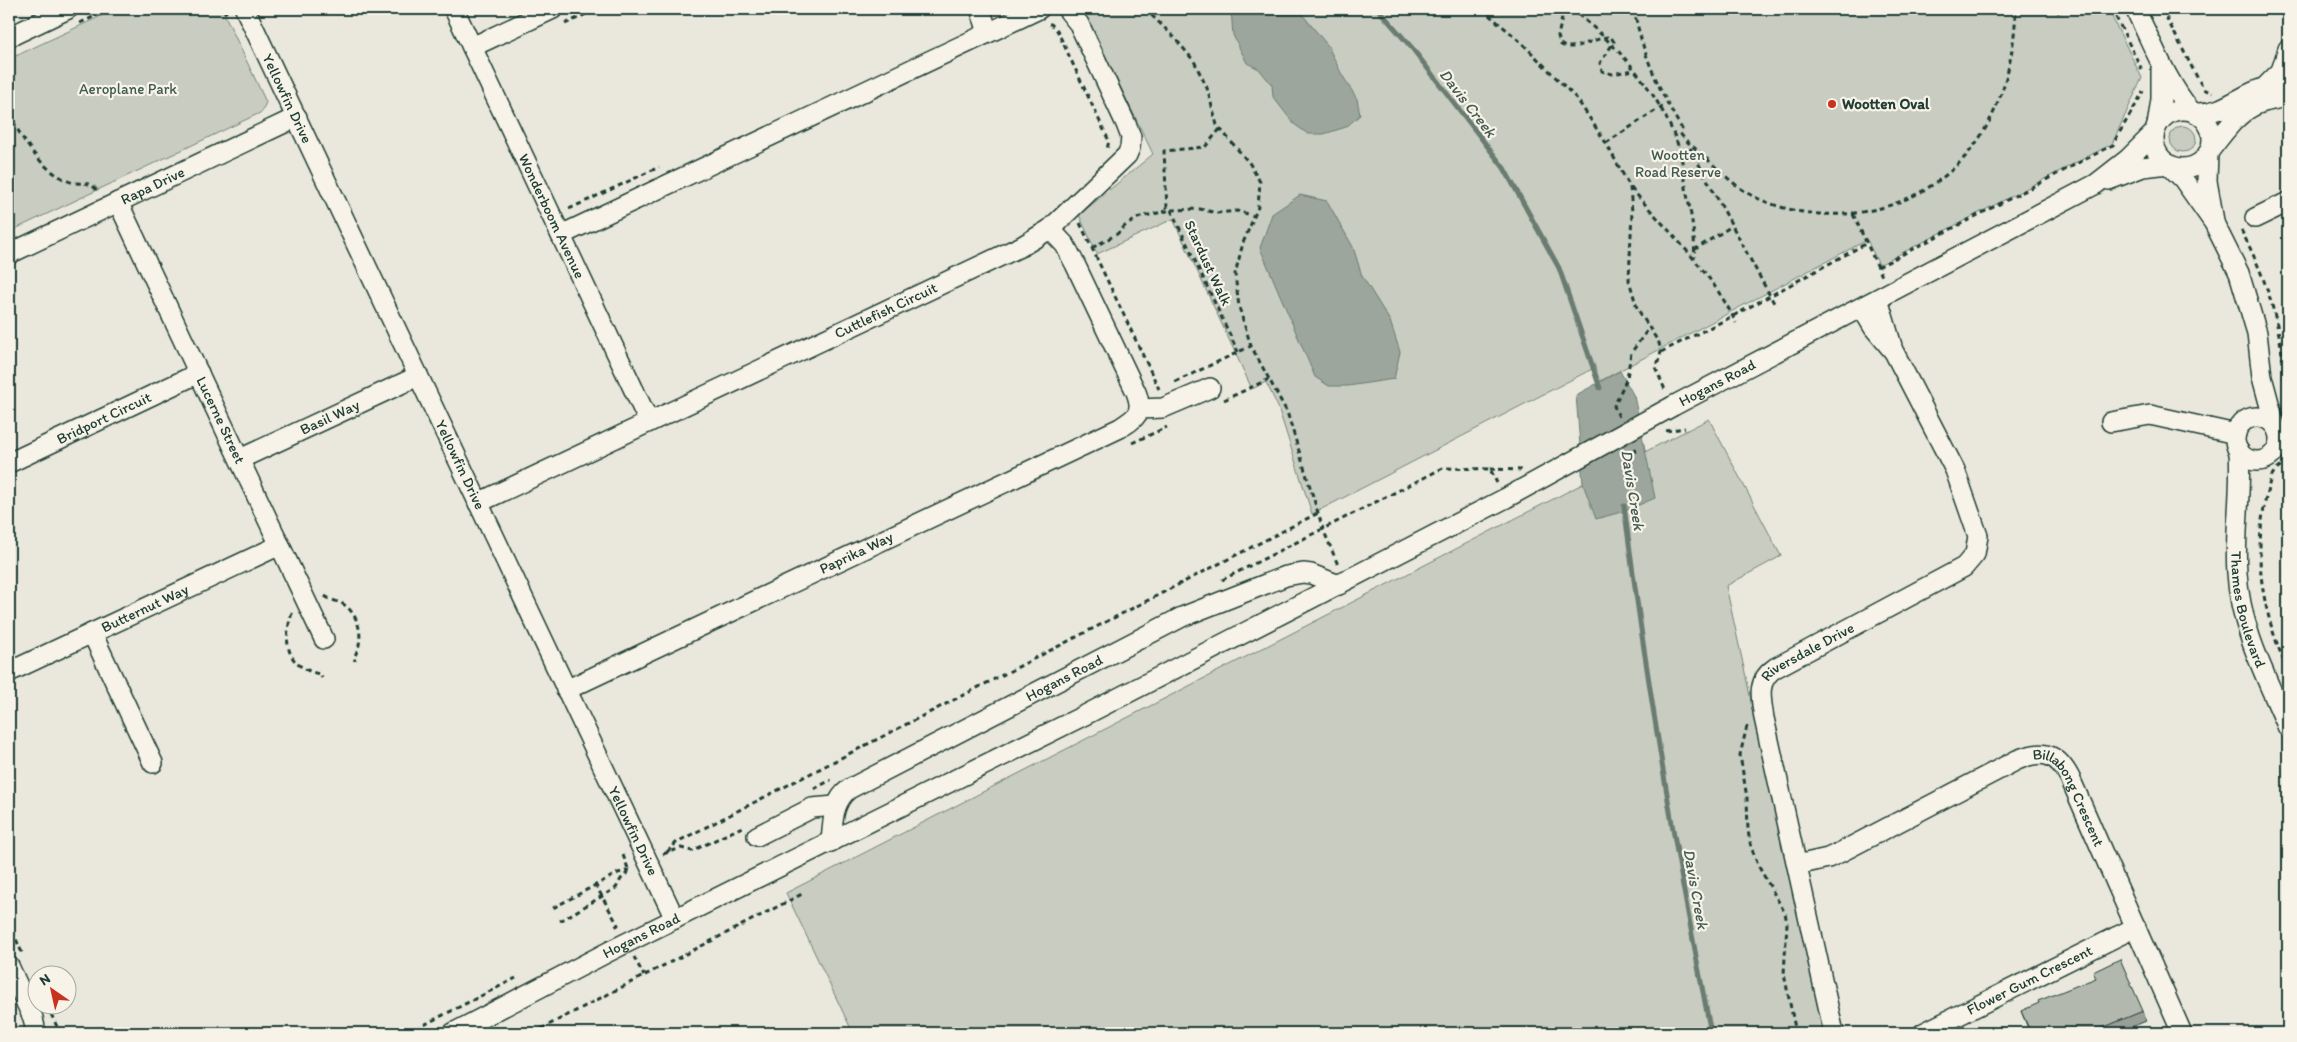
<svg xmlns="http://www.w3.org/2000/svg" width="2297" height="1042" font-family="Itim,sans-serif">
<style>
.green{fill:#c8ccc1;stroke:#74847a}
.water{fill:#9ca69c;stroke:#6a7c72}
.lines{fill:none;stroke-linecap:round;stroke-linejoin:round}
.stream{stroke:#6a7c72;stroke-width:5}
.minor-casing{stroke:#1f3d34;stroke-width:22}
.path{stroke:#1f3d34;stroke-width:3;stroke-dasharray:5 4;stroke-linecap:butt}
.minor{stroke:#f7f3e8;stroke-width:19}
.minor-bridge-casing{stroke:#1f3d34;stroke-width:22;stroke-linecap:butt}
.path-bridge{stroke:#1f3d34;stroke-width:3;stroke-dasharray:5 4;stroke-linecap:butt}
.minor-bridge{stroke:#f7f3e8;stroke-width:19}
.wall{fill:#999e96;stroke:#1f3d34}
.building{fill:#b2b8ae;stroke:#1f3d34}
.poi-dot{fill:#c8321e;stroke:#f7f3e8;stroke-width:2}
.labels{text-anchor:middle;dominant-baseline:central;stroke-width:4.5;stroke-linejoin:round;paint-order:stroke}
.park-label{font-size:15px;fill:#415a50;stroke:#f7f3e8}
.street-label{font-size:15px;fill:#1f3d34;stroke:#f7f3e8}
.poi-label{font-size:15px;font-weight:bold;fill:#1f3d34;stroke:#f7f3e8;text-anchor:start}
.water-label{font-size:16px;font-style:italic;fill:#445c53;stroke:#f7f3e8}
</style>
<rect width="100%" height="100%" fill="#eae8dd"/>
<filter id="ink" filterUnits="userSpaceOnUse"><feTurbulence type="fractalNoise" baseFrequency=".02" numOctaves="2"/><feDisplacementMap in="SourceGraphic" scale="10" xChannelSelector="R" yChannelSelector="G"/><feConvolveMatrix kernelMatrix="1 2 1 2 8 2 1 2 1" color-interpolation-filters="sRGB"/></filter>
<g filter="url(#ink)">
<path class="green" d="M116,9H222L266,102L262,112L9,232V59Z
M1078,9H2108L2142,78L2112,144L1879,265L1867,240L1598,382L1594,368L1312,514L1278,407L1266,382L1252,389L1173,219L1097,254L1079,215L1153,154L1119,84Z
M2170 139a13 13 0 1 1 26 0a13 13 0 1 1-26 0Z
M1709,419L1781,556L1726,586L1824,1033H853L786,893Z"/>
<path class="water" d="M1231,9H1298L1328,46L1341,73L1357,99L1360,115L1346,127L1324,134H1308L1294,124L1273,97L1272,85L1259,69L1247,63L1233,35Z
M1300,195L1327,201L1353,247L1362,276L1390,321L1400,352L1394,379L1348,386H1329L1315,377L1260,248L1272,214Z
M1620,371L1634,396L1655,498L1625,511L1596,519L1583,484L1576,395Z"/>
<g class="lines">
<path class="stream" d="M1378,9L1412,48L1504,168L1559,268L1600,388
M1624,506C1647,683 1676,858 1711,1033"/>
<g class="minor-casing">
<g id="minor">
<path id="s1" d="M245,9L675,919"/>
<path id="s2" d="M454,9L649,422"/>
<path d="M980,9L988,32"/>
<path d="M2135,9C2153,44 2166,81 2191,111"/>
<path d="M9,37L68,9"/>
<path d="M472,47L553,9"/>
<path d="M2265,87L2281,71L2288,49"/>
<circle cx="2183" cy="139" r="29"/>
<path d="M2196,113C2218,114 2232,102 2251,93C2263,87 2276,85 2288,80"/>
<path d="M2157,126L2161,99V68"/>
<path d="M2210,150C2224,133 2236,113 2258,104C2268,100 2278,100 2288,95"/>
<path d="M2208,153L2207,181L2214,221"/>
<path d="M2169,165L2183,179L2214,223L2239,273L2257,333L2262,377L2275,425"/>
<path d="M2109,180L2143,167L2168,164"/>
<path id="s3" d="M118,202L324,639"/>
<path d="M2255,218L2288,202"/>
<path d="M561,235L1039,9"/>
<path id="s4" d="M9,254L297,117"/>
<path d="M1878,299L1892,346"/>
<path id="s5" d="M1673,406L2096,184L2128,159L2154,133"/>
<path d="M1139,409L1163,408L1210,388"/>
<circle cx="2257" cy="439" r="22"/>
<path d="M2111,422L2150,415L2236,434"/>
<path id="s6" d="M2239,451C2242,492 2234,533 2237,573C2240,629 2267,678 2288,728"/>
<path id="s7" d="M240,459L418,376"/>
<path id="s8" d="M9,463L199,373"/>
<path id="s9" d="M478,503L1022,246L1050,229L1127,155L1130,148L1131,137L1126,124L1079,24L1067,9"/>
<path d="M92,633L153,763"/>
<path id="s10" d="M9,672L280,545"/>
<path id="s11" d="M566,690L1120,428C1136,418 1144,413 1136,392L1075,264L1065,245L1050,229"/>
<path d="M757,836L812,808L835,806"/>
<path id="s12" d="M831,842C833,822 832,802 849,789L1182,617L1286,576L1303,573L1311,574L1339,585"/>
<path id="s13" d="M1797,865L1828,858L1841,852L2017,760C2043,749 2057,753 2070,778L2182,1033"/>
<path d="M9,966L33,1018L36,1033"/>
<path id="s14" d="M453,1033L610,951L1087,714L1506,498"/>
<path id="s15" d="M1834,1033L1764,718C1761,698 1756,681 1775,668L1964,567L1975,554L1978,536L1955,470L1894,352L1874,328L1862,308"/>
<path id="s16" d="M1923,1033L2136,927"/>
</g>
</g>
<path class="path" d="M224,9L227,15
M1145,9L1174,37L1194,61L1207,88L1217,125L1250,164L1260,182L1258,207L1243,243L1235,274L1239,307L1251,346L1287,412L1323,529L1338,565
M1482,9L1521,42L1577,99L1606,143L1630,187L1632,212L1629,280L1637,308L1659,343L1661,352L1656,369L1666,392
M1564,9L1558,36L1560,44C1573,54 1596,36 1611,37L1614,42L1600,63L1602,71L1612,74L1634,70
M1571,9C1614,42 1653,84 1674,135C1682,152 1684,175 1687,194C1691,215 1696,238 1694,259
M1634,9C1642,53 1659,90 1682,129L1680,133C1687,143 1695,148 1704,156C1721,172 1736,188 1757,198C1830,232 1924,212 1973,147C2003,108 2014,57 2016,9
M2049,9L2058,12L2064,9
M2112,9L2143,72
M2162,9L2198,79L2204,89L2212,93
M80,23L111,9
M565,24L597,9
M1049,24H1051L1057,30L1109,141L1107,149
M9,114C23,140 39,168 68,181C81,187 88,177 99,193
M1220,129L1205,147L1164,151L1167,208L1171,210L1238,352
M1606,143L1667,103
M1690,148L1774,303
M1631,188C1667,231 1712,271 1736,323
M569,209L659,167
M1853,214L1882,276
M1080,223L1159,389
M2241,230C2269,283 2283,331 2285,391
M1092,248L1117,234L1125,226L1140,217L1171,210L1200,209L1217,213L1238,211L1254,216
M1694,250L1732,226
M1878,267L2113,145C2122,126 2134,110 2143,91
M9,275L15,272
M1661,352L1733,316L1867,243
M1175,382L1251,346
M1224,400L1269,379
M1619,417L1614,406L1627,378L1631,353L1649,328
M1132,443L1167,427
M1634,448L1637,454
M2288,461L2274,472L2271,477C2251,548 2259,604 2288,671
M1222,580L1443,468L1490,469L1497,483
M325,596C330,600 337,601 343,604C360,615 365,640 354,657L355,661
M292,613C283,641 285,667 320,674L322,678
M1747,726L1740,755L1747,798L1748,831L1751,847L1759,867L1785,913L1787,923L1784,974L1796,1033
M814,789L831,780
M667,852L677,842L1320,512
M663,854L681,848L692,851L742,827
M623,855L629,871
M595,884L618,925L613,928
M553,908L618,873L633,869
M560,921L616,888L621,879L629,871
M9,923L23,955
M634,957L644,976
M51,1014L60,1033
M408,1033L516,978
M533,1033L804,893"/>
<use href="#minor" class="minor"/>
<g class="minor-bridge-casing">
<path id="minor-bridge" d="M1506,498L1673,406"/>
</g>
<path class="path-bridge" d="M1666,431L1685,428
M1490,469L1521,470"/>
<use href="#minor-bridge" class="minor-bridge"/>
</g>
<path class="wall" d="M2021,1011H2143L2146,1021L2117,1033H2030Z"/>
<path class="building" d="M2120,959L2143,1011L2090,1033H2031L2021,1011L2039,1003L2038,1001L2096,978L2093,972Z"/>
</g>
<circle class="poi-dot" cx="1832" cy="104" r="5"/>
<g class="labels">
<g class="park-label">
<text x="128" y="89">Aeroplane Park</text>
<text x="1678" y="155">Wootten<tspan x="1678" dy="17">Road Reserve</tspan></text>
</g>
<g class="street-label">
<text stroke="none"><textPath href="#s1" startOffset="99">Yellowfin Drive</textPath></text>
<text stroke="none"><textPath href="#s4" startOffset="159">Rapa Drive</textPath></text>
<text stroke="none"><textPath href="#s2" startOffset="229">Wonderboom Avenue</textPath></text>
<text transform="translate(1208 263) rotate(65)">Stardust Walk</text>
<text stroke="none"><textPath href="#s9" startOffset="451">Cuttlefish Circuit</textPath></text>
<text stroke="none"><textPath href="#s5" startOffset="50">Hogans Road</textPath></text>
<text stroke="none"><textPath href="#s7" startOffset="99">Basil Way</textPath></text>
<text stroke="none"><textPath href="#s8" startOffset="105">Bridport Circuit</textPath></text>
<text stroke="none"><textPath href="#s3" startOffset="241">Lucerne Street</textPath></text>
<text stroke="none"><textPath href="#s1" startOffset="504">Yellowfin Drive</textPath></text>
<text stroke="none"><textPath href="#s11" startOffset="321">Paprika Way</textPath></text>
<text stroke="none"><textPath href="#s10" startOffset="150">Butternut Way</textPath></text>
<text stroke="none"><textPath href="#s6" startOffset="160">Thames Boulevard</textPath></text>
<text stroke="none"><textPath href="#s15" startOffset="414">Riversdale Drive</textPath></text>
<text stroke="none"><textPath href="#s12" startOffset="300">Hogans Road</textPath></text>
<text stroke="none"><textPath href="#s13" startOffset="322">Billabong Crescent</textPath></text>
<text stroke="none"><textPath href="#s1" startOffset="909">Yellowfin Drive</textPath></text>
<text stroke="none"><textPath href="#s14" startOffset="212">Hogans Road</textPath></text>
<text stroke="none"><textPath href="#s16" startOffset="119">Flower Gum Crescent</textPath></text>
</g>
<g class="poi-label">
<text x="1842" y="104">Wootten Oval</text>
</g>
<g class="water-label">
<text transform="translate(1468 103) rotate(52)">Davis Creek</text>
<text transform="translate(1633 490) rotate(81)">Davis Creek</text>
<text transform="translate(1696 889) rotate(80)">Davis Creek</text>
</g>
</g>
<rect width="2297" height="1042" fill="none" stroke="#f7f3e8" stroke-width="30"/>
<rect x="15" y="15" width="2267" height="1012" fill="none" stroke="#1f3d34" stroke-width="2" filter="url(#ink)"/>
<g transform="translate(52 990) rotate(326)"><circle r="24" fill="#f7f3e8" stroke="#a1aaa0"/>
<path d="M0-4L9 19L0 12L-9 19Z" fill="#c8321e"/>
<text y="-8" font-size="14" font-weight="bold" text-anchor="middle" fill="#1f3d34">N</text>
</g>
</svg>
